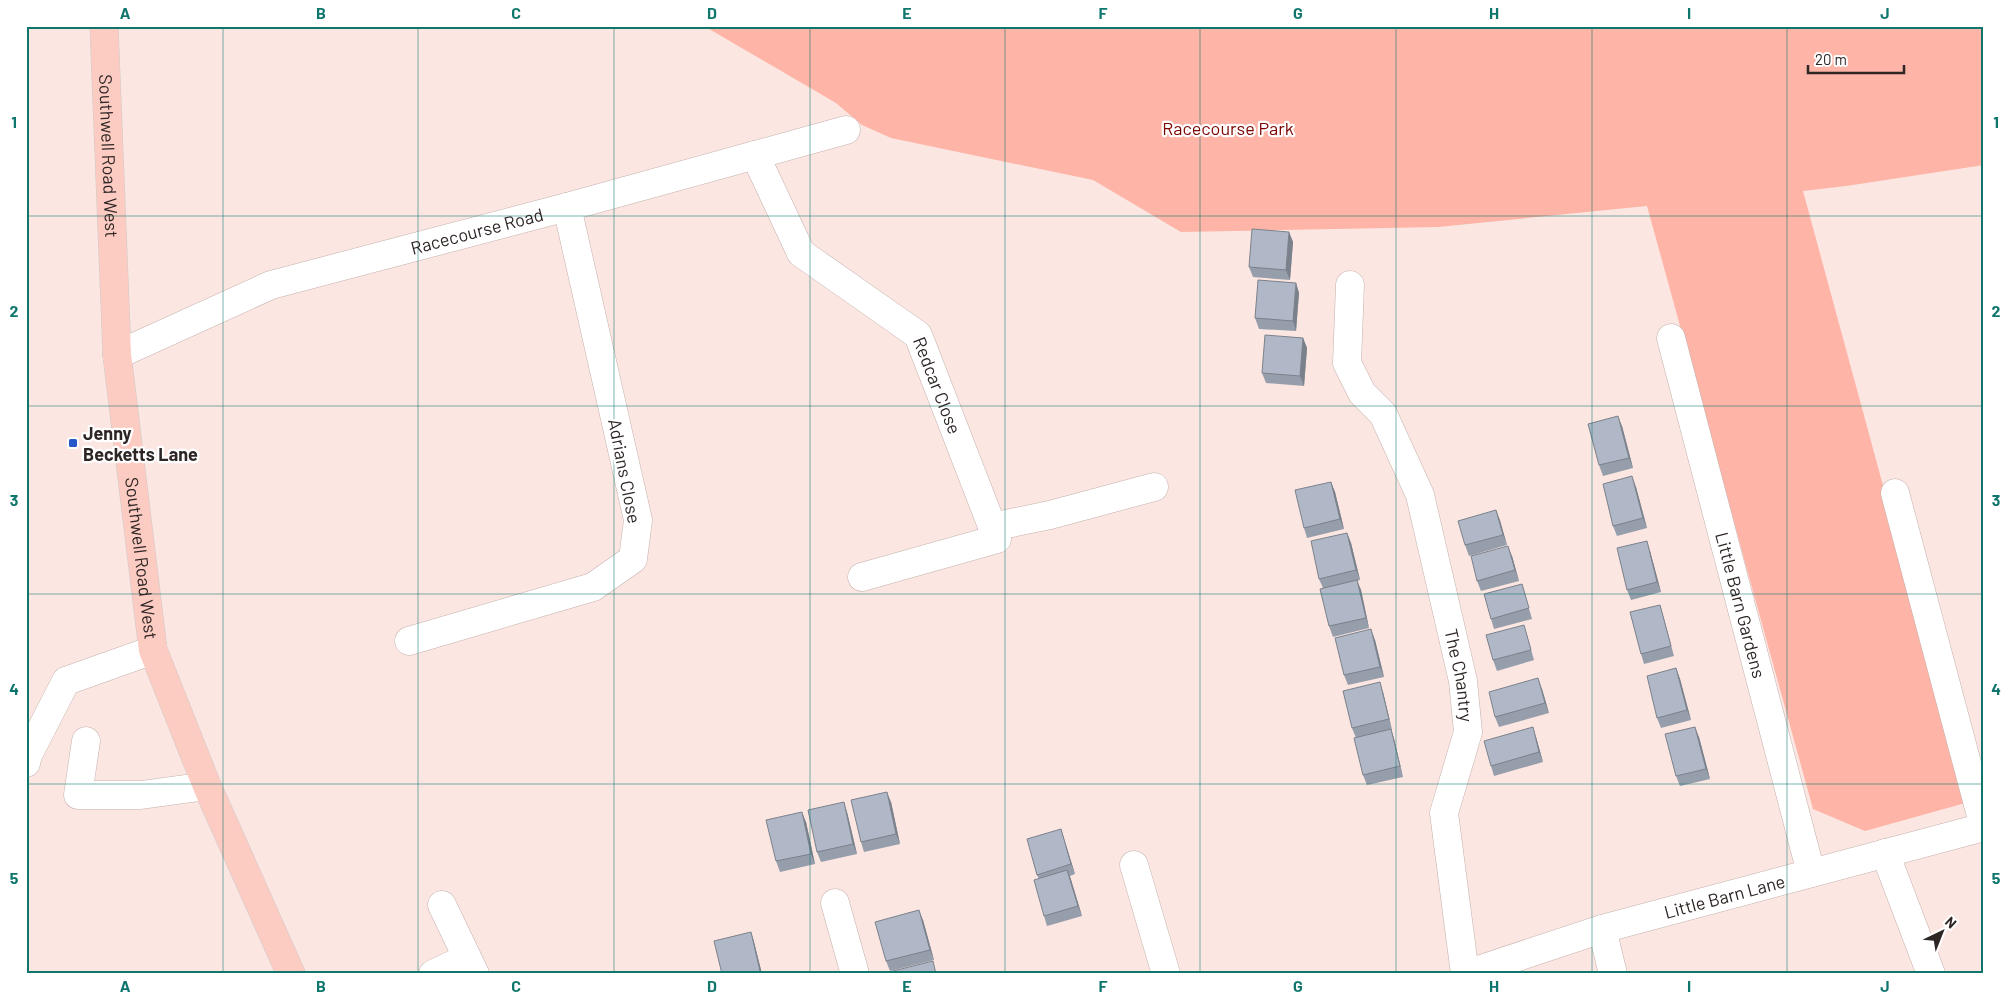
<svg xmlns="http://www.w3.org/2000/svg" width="2010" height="1000" font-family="Barlow,sans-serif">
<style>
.green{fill:#feb4a6}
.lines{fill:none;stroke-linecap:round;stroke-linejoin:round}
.minor-casing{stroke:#c5b1ad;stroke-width:29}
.major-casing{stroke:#cdcbcb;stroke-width:29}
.minor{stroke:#fff;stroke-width:28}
.major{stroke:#fccbc2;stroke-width:28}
.wall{fill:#979eab}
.shaded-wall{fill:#7b818b}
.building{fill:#b0b8c7;stroke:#7b818b}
.grid{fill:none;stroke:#0f766e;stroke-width:1;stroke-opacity:0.55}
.poi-dot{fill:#2659c7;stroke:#fff;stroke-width:2}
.labels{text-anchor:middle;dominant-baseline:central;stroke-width:4.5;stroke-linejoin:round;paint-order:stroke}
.park-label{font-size:18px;fill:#7a0500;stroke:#fff}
.street-label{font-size:18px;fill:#2e2625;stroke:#fff}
.poi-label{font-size:18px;font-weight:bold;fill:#2e2625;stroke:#fff;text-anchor:start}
.neatline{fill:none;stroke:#0f766e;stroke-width:2}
.grid-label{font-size:16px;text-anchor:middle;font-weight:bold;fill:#0f766e}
</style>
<rect width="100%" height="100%" fill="#fbe6e2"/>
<path class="green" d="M704,26H1984V165L1846,186L1803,191L1969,802L1865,831L1813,809L1647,206L1438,227L1181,232L1093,180L891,138L862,125L836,103Z"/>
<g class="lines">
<g class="minor-casing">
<g id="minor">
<path id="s1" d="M755,155L801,253L918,335L997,539L862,577"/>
<path id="s2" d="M1350,285L1347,363L1362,393L1383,414L1420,495L1463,681L1468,732L1444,813L1465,974"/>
<path id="s3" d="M1671,338L1811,873"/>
<path id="s4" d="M117,355L271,285L567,207L846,130"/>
<path d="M1895,493L1984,827"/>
<path d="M992,527L1050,515L1154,487"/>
<path d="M409,641L593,587L633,559L638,520L567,207"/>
<path d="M86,741L78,795H141L207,786"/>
<path d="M26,763L28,755L66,681L153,650"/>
<path d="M1885,853L1931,974"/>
<path d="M1134,865L1166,974"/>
<path d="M835,903L855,974"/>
<path d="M442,905L475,974"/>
<path d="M1602,929L1613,974"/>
<path d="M433,974L467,958"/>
<path id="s5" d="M1466,974L1602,929L1984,827"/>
</g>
</g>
<g class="major-casing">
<g id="major">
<path id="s6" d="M104,26L117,355L153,650L207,786L291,974"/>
</g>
</g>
<use href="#minor" class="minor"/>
<use href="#major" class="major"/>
</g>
<path class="wall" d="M1289,232L1293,242L1290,280L1253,277L1249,267Z
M1296,283L1299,293L1296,331L1259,329L1255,318Z
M1303,338L1307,348L1304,386L1266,383L1262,373Z
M1622,426L1633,468L1603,476L1599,465Z
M1331,482L1335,492L1344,529L1307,538L1304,528Z
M1636,487L1647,528L1617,536L1613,526Z
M1496,510L1507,545L1469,556L1465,545Z
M1347,533L1351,543L1360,580L1357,581L1361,590L1369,628L1333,637L1329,626L1323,588L1319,579Z
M1650,551L1661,592L1631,600L1627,590Z
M1512,556L1519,581L1481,591L1477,581Z
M1522,584L1532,619L1494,629L1491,619Z
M1660,605L1663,615L1674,656L1644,664L1641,654Z
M1527,635L1534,660L1497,671L1493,660Z
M1375,640L1384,677L1348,685L1344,675Z
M1676,668L1680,679L1691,720L1661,728L1657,718Z
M1542,689L1549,713L1499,727L1495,717Z
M1383,692L1392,730H1391L1394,739L1403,777L1367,785L1363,775L1356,738L1352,728Z
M1536,737L1543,762L1494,776L1491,766Z
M1699,737L1710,779L1680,786L1676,776Z
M891,802L900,844L864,852L861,842Z
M847,812L857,854L821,862L817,852Z
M806,822L815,864L780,872L776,861Z
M1061,829L1075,874L1070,876L1082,916L1047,926L1044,916L1039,879L1037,875Z
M923,920L934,960L890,971L886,961Z
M751,932L754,942L762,974H722Z"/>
<path class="shaded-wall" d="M1289,232L1293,242L1290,280L1286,270Z
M1296,283L1299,293L1296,331L1293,321Z
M1303,338L1307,348L1304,386L1300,376Z
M1618,416L1622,426L1633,468L1629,458Z
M1632,476L1636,487L1647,528L1643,518Z
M1331,482L1335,492L1344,529L1340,519Z
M1496,510L1500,520L1507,545L1503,535Z
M1347,533L1351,543L1360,580L1356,570Z
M1647,541L1650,551L1661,592L1657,582Z
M1508,546L1512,556L1519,581L1515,570Z
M1357,580L1361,590L1369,628L1366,618Z
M1371,629L1375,640L1384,677L1380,667Z
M1676,668L1680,679L1691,720L1687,710Z
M1538,678L1542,689L1549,713L1545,703Z
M1380,682L1383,692L1392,730L1389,719Z
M1533,727L1536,737L1543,762L1539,752Z
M1695,727L1699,737L1710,779L1706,769Z
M1391,729L1394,739L1403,777L1400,766Z
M887,792L891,802L900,844L896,834Z
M844,802L847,812L857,854L853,844Z
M802,812L806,822L815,864L811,854Z
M1061,829L1064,839L1075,874L1071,864Z
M1067,870L1071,880L1082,916L1078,906Z
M919,910L923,920L934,960L930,950Z
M751,932L754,942L762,974H761L760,971Z"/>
<path class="building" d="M1252,229L1289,232L1286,270L1249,267Z
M1258,280L1296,283L1293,321L1255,318Z
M1265,335L1303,338L1300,376L1262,373Z
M1618,416L1629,458L1599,465L1588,424Z
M1632,476L1643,518L1613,526L1603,484Z
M1331,482L1340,519L1304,528L1295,490Z
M1496,510L1503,535L1465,545L1458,521Z
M1347,533L1356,570L1319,579L1311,541Z
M1647,541L1657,582L1627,590L1617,548Z
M1508,546L1515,570L1477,581L1471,556Z
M1357,580L1366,618L1329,626L1320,589Z
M1522,584L1529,608L1491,619L1484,594Z
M1660,605L1671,646L1641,654L1630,612Z
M1524,625L1531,650L1493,660L1486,635Z
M1371,629L1380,667L1344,675L1335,638Z
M1676,668L1687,710L1657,718L1647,676Z
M1538,678L1545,703L1495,717L1489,692Z
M1380,682L1389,719L1352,728L1343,691Z
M1533,727L1539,752L1491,766L1484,741Z
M1695,727L1706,769L1676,776L1665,734Z
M1391,729L1400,766L1363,775L1354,738Z
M887,792L896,834L861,842L851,800Z
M844,802L853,844L817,852L808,810Z
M802,812L811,854L776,861L766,820Z
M1061,829L1071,864L1037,875L1027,839Z
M1067,870L1078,906L1044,916L1034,880Z
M919,910L930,950L886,961L875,922Z
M751,932L760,971L749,974H722L714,941Z
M933,961L936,974H889V972Z"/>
<path class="grid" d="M223,26V974M418,26V974M614,26V974M810,26V974M1005,26V974M1200,26V974M1396,26V974M1592,26V974M1787,26V974M26,216H1984M26,406H1984M26,594H1984M26,784H1984"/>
<rect class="poi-dot" x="68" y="438" width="10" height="10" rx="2.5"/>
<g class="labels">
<g class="park-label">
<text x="1228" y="128">Racecourse Park</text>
</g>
<g class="street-label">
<text stroke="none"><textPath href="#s6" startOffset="130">Southwell Road West</textPath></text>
<text stroke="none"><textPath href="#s4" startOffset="382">Racecourse Road</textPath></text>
<text stroke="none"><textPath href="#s1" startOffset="305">Redcar Close</textPath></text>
<text transform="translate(625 471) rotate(79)">Adrians Close</text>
<text stroke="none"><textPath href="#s6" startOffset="534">Southwell Road West</textPath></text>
<text stroke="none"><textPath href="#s3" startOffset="276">Little Barn Gardens</textPath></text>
<text stroke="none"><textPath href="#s2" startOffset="415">The Chantry</textPath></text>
<text stroke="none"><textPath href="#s5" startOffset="270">Little Barn Lane</textPath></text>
</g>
<g class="poi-label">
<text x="83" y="433">Jenny<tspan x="83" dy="21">Becketts Lane</tspan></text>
</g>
</g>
<rect width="2010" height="1000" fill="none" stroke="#ffffff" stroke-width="55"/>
<g transform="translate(1942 932) rotate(43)" stroke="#ffffff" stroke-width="4" paint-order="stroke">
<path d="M0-4L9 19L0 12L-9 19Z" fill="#2e2625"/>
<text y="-8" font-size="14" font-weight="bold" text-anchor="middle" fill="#2e2625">N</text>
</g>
<path d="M1808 65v8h96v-8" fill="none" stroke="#2e2625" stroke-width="2.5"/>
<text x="1815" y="65" font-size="15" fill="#2e2625" stroke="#ffffff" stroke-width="4" paint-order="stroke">20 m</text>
<rect x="28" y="28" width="1954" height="944" class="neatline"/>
<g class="grid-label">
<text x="125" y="19">A</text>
<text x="321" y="19">B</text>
<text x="516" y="19">C</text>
<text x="712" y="19">D</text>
<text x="907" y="19">E</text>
<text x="1103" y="19">F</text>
<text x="1298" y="19">G</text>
<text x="1494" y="19">H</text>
<text x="1689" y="19">I</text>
<text x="1885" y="19">J</text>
<text x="14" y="128">1</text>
<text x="1996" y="128">1</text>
<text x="14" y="317">2</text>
<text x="1996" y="317">2</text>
<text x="14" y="506">3</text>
<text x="1996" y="506">3</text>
<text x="14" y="695">4</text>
<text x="1996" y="695">4</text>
<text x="14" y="884">5</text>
<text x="1996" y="884">5</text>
<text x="125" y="992">A</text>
<text x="321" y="992">B</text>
<text x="516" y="992">C</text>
<text x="712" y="992">D</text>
<text x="907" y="992">E</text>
<text x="1103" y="992">F</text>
<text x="1298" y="992">G</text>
<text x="1494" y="992">H</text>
<text x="1689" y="992">I</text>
<text x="1885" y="992">J</text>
</g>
</svg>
